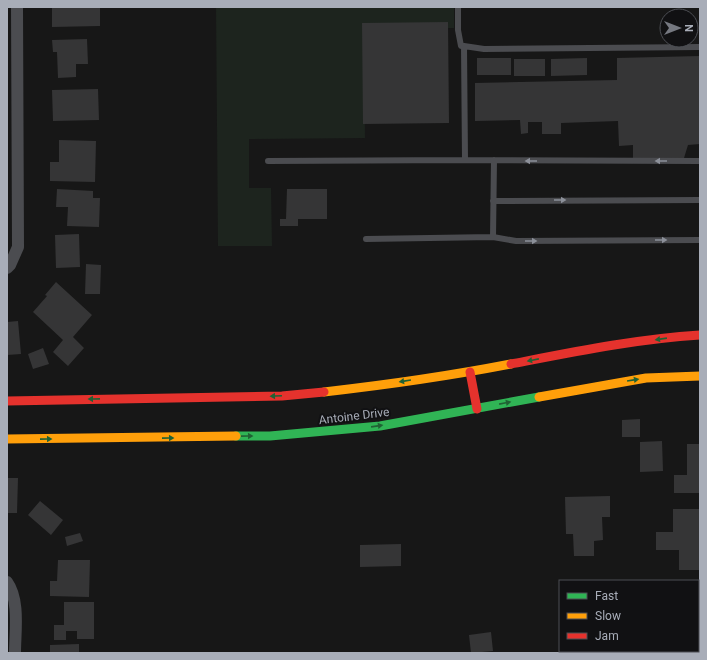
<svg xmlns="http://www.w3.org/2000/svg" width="707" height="660" font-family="Roboto,sans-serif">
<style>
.green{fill:#1d241e}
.building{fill:#353536}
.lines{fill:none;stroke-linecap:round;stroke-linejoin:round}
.lane{stroke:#4b4c50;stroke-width:6}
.street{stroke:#4b4c50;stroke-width:12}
.fast{stroke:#30b455;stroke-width:9}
.slow{stroke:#ff9f0a;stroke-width:9}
.jam{stroke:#e5322d;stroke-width:9}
.oneway{fill:#8c9099}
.oneway2{fill:#206234}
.labels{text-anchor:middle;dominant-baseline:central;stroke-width:4;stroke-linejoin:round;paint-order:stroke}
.street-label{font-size:12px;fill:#a8adb8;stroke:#111113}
</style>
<rect width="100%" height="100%" fill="#171717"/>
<path class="green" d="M216,7H454V28L364,29L365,138L249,139V188H271L272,246H218Z"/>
<path class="building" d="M52,7H100V26L52,27Z
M448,22L449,123L363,124L362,23Z
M87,39L88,64H76V77L58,78L57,52H53L52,40Z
M700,56V144L688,145L684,158H633V145L619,146L618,121L561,123V134H542V122H528V133L521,134L520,120L475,121V83L617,80V58Z
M477,58H511V75H477Z
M587,58V75L551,76V59Z
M514,59H545V76H514Z
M98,89L99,120L53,121L52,90Z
M59,140L96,141L95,182L50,181V162H59Z
M57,189L93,191V198H100L99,227L67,226L68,207H56Z
M287,189H327V219H298V226H280V219H286Z
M79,234L80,267L56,268L55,235Z
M86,264L101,265L100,294H85Z
M56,282L92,315L73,337L84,348L68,366L53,352L63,340L33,312L47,296L45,295Z
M18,321L21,354L7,355V322Z
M43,348L49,364L33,369L28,354Z
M640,419V437H622V420Z
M662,441L663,471L640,472V442Z
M687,444H700V493H674V475H687Z
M7,478H18L17,513H7Z
M610,496V517H602L603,540L594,541V556H574L573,534H566L565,497Z
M40,501L63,520L51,535L28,515Z
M673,509H700V570H679V550H656V532H673Z
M80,533L83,541L67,546L65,537Z
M401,544V566L360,567V545Z
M58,560H90L89,597L50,596V581H57Z
M64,602H94V639H77V631H66V640H54V625H64Z
M491,632L493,651L471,653L469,635Z
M79,644V653H50V645Z"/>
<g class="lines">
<path class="lane" d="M458,7V30L461,46H464L484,49L700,47
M465,160L700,161
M268,161L465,160L464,46
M493,201L700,200
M493,237L494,160
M366,239L493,237L516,241L700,240"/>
<path class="street" d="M7,268L10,265L18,247L17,7
M7,582C20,600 15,632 15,653"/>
<path class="fast" d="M236,436H270L380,426L539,397"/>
<path class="slow" d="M324,392C386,385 449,376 511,364
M539,397L646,378L700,376
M7,439L236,436"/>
<path class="jam" d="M511,364C573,352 636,339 700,335
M470,372L477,409
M7,401L282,396L324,392"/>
</g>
<defs><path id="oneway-solid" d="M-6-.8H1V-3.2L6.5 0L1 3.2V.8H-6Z"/></defs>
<g class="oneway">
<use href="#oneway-solid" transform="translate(531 161) rotate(-180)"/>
<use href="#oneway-solid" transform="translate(661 161) rotate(-180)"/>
<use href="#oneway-solid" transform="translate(560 200)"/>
<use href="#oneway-solid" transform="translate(661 240)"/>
<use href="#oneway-solid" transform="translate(531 241)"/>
</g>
<g class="oneway2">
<use href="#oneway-solid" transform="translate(661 339) rotate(172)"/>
<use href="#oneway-solid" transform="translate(533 360) rotate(169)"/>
<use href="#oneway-solid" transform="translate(633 380) rotate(-9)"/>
<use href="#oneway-solid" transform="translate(405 381) rotate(171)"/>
<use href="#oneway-solid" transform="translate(276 396) rotate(178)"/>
<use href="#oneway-solid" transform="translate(94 399) rotate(179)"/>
<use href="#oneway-solid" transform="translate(505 403) rotate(-11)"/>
<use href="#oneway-solid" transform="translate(377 426) rotate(-8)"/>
<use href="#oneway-solid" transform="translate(247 436) rotate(-1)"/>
<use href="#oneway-solid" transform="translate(168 438) rotate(-1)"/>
<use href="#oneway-solid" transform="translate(46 439) rotate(-1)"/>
</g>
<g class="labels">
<g class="street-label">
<text transform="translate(354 416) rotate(-7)">Antoine Drive</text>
</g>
</g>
<rect width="707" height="660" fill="none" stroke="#a8adb8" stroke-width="16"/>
<rect x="559" y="580" width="140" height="72" fill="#111113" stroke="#4d4f55"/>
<rect x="567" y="593" width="20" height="6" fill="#30b455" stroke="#4d4f55"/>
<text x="595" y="600" font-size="12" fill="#a8adb8">Fast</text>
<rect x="567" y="613" width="20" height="6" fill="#ff9f0a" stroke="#4d4f55"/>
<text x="595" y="620" font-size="12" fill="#a8adb8">Slow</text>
<rect x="567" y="633" width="20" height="6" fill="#e5322d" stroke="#4d4f55"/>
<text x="595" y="640" font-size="12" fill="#a8adb8">Jam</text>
<g transform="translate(679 28) rotate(90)"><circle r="19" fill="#111113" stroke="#4d4f55"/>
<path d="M0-3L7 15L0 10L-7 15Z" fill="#757880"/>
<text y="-6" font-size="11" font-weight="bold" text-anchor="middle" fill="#a8adb8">N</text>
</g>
</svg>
